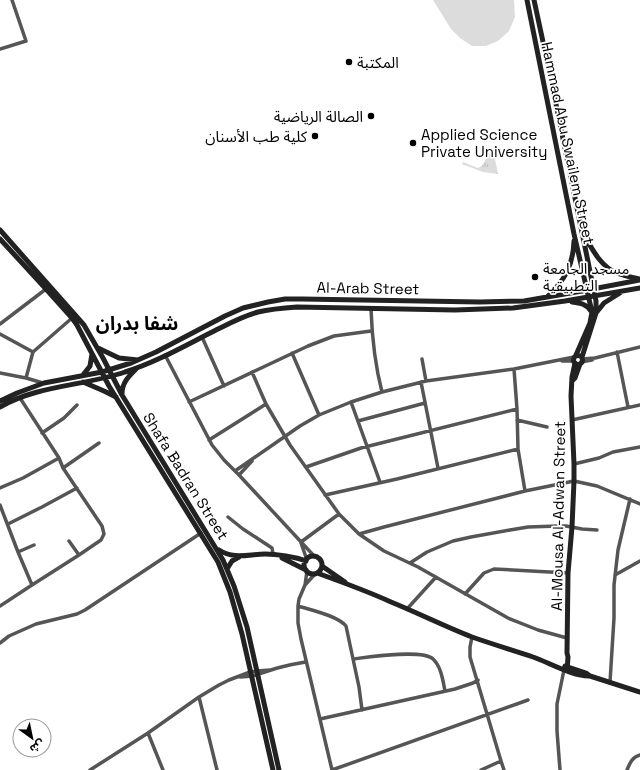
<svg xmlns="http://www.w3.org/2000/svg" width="640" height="770" font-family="'Space Grotesk','Noto Sans Arabic',sans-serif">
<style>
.grass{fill:url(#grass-tufts)}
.garden{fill:#dcdcdc}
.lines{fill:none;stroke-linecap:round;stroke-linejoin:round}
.street{stroke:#555;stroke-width:3.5}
.secondary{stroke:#222;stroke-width:5}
.poi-dot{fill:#000;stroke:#fff;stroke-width:1.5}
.labels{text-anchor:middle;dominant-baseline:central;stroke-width:3.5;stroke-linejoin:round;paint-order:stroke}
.poi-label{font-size:15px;fill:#000;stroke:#fff;text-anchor:start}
.street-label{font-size:15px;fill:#000;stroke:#fff}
.district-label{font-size:19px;font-weight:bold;fill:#000;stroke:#fff}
</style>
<defs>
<pattern id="grass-tufts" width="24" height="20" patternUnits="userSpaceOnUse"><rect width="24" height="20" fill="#dcdcdc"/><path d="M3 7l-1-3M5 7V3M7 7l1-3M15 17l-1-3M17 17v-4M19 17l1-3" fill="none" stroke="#bbb"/></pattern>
</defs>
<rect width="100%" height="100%" fill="#fff"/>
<path class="grass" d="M489,153L494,154L498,174L483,172L462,164L463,162L478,168L482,166Z"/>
<path class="garden" d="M433,0H514L515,17L509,31L498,41L486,46H472L460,38L451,29Z"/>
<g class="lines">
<path class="street" d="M0,49L26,41L12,0
M371,309C372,337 375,365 382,392
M0,324L46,289
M0,334L33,352
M202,337L224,386
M617,352L628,407
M292,353L319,415
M165,355L212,445L224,460L239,475L315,557
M422,359L426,381
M582,359L595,358L640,347
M562,361H574
M581,362L592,360L594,358
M514,369L517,409L518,449L525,491
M252,372L266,404L290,445L339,514L359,534L384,551L418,567L508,618L538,630L567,638
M0,373L26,378L43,383
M26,378L33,352L72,318
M421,382L438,468
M189,402L308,346L334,336L371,331
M351,402L380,482
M517,420L547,427
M572,420L640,405
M358,421L425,403
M42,433L64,418L77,405
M209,440L266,404
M574,464L599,458L613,452L640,447
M306,467L361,448L517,409
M63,468L99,443
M235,471L300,426L319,415L351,402L382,392L426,381L514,369L574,357
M239,475L252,461
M0,488L23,478L59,458
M325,495L397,479L518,449
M0,505L18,552L32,585L79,555L101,540L104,534L102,526L63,468L59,458L20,398
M228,517L243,529L269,546L272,548L273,554
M8,524L42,507L77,488
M359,534L384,527L525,491L574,481L597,486L640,504
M69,541L79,555
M301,542L339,514
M301,543L307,560
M18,552L34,545
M410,563L427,552L453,541L471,537L510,530L528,527L558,526H566L582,529L597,530
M307,571L305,585L299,599L298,606V623L301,639L332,770
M615,575L640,561
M305,585L315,574
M465,594L484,573L494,569L568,573
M0,606L32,585
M298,606C311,610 338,616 346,626L359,687L362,710
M407,609L436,577
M472,637L470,647V657L501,761L481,770
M0,643L9,636L36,624L77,614L85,610L201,533
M353,659C369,657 422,649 433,659C441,666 443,681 445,691
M240,677C255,677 258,674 271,670C282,666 295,664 306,662
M610,682L614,618V585L618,550L630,499
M199,697L217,770
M320,719L455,689L473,683L478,680
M148,733L163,770
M501,761L504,770
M90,770L148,733L199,697L219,685L229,680L250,672L257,671L270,670
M332,770L528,700
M560,770L557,731V704L564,670
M627,770C630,763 632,757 640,755"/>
<path class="secondary" d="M527,0L574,234L592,312L590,323L576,355
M534,0L548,65L596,301V313L582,357
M0,230L84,325L103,358L122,395L223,560L234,586L247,627L279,770
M584,235C592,249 601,267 617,273C624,276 632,277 639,279
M0,239L46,289L72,318L77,325L109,386L218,562L230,592L242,634L273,770
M547,297C565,280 573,266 574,241
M572,302C581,303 586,304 591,311
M596,313L604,303L620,293
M98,348L119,358L138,360
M573.5 360a4.5 4.5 0 1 1 9 0a4.5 4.5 0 1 1-9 0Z
M83,375L90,366L92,354
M573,380L575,378L580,364
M83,382L104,391L116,397
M122,394C122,383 128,377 136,369
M0,401L17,393L44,383L102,372L131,363L156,352L225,316L243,308L268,302L285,299H302L480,302L524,301L582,291L640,280
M0,407C38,385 84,386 125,372C157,362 186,345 216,330C230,323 243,316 258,312C271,309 283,308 297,307L455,310L513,308L565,301L640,288
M219,550C234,560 249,554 265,554C276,554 296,557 306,561
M304 565a9 9 0 1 1 18 0a9 9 0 1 1-18 0Z
M282,558L306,570
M322,566L345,582
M227,569L232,561L239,557
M317,573C342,582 367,591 391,602C418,613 444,626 472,637C492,644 512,650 533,657C548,662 574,677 590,676
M565,666L586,673L590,676L640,692
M567,671L568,657L567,653L568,573L572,527L574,481V464L571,396L572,377L575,363"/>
</g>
<g class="poi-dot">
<circle cx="349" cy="62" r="4"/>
<circle cx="371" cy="116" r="4"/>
<circle cx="315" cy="136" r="4"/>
<circle cx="413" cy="143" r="4"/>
<circle cx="535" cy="277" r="4"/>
</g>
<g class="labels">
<g class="poi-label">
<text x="357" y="62">المكتبة</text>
<text x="363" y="116" text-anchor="end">الصالة الرياضية</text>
<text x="421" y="134">Applied Science<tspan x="421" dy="17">Private University</tspan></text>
<text x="307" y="136" text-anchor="end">كلية طب الأسنان</text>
<text x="543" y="268">مسجد الجامعة<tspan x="543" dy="17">التطبيقية</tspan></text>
</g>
<g class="street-label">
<text transform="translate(568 143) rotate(78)">Hammad Abu Swailem Street</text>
<text transform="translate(368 288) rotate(1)">Al-Arab Street</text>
<text transform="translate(186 476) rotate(58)">Shafa Badran Street</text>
<text transform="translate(558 516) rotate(-89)">Al-Mousa Al-Adwan Street</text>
</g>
<g class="district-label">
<text x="137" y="323">شفا بدران</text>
</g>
</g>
<g transform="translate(32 738) rotate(147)"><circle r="19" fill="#ffffff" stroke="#999999"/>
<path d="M0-3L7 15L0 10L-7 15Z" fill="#000000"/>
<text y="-6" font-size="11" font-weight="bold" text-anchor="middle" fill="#000000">ش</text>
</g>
</svg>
